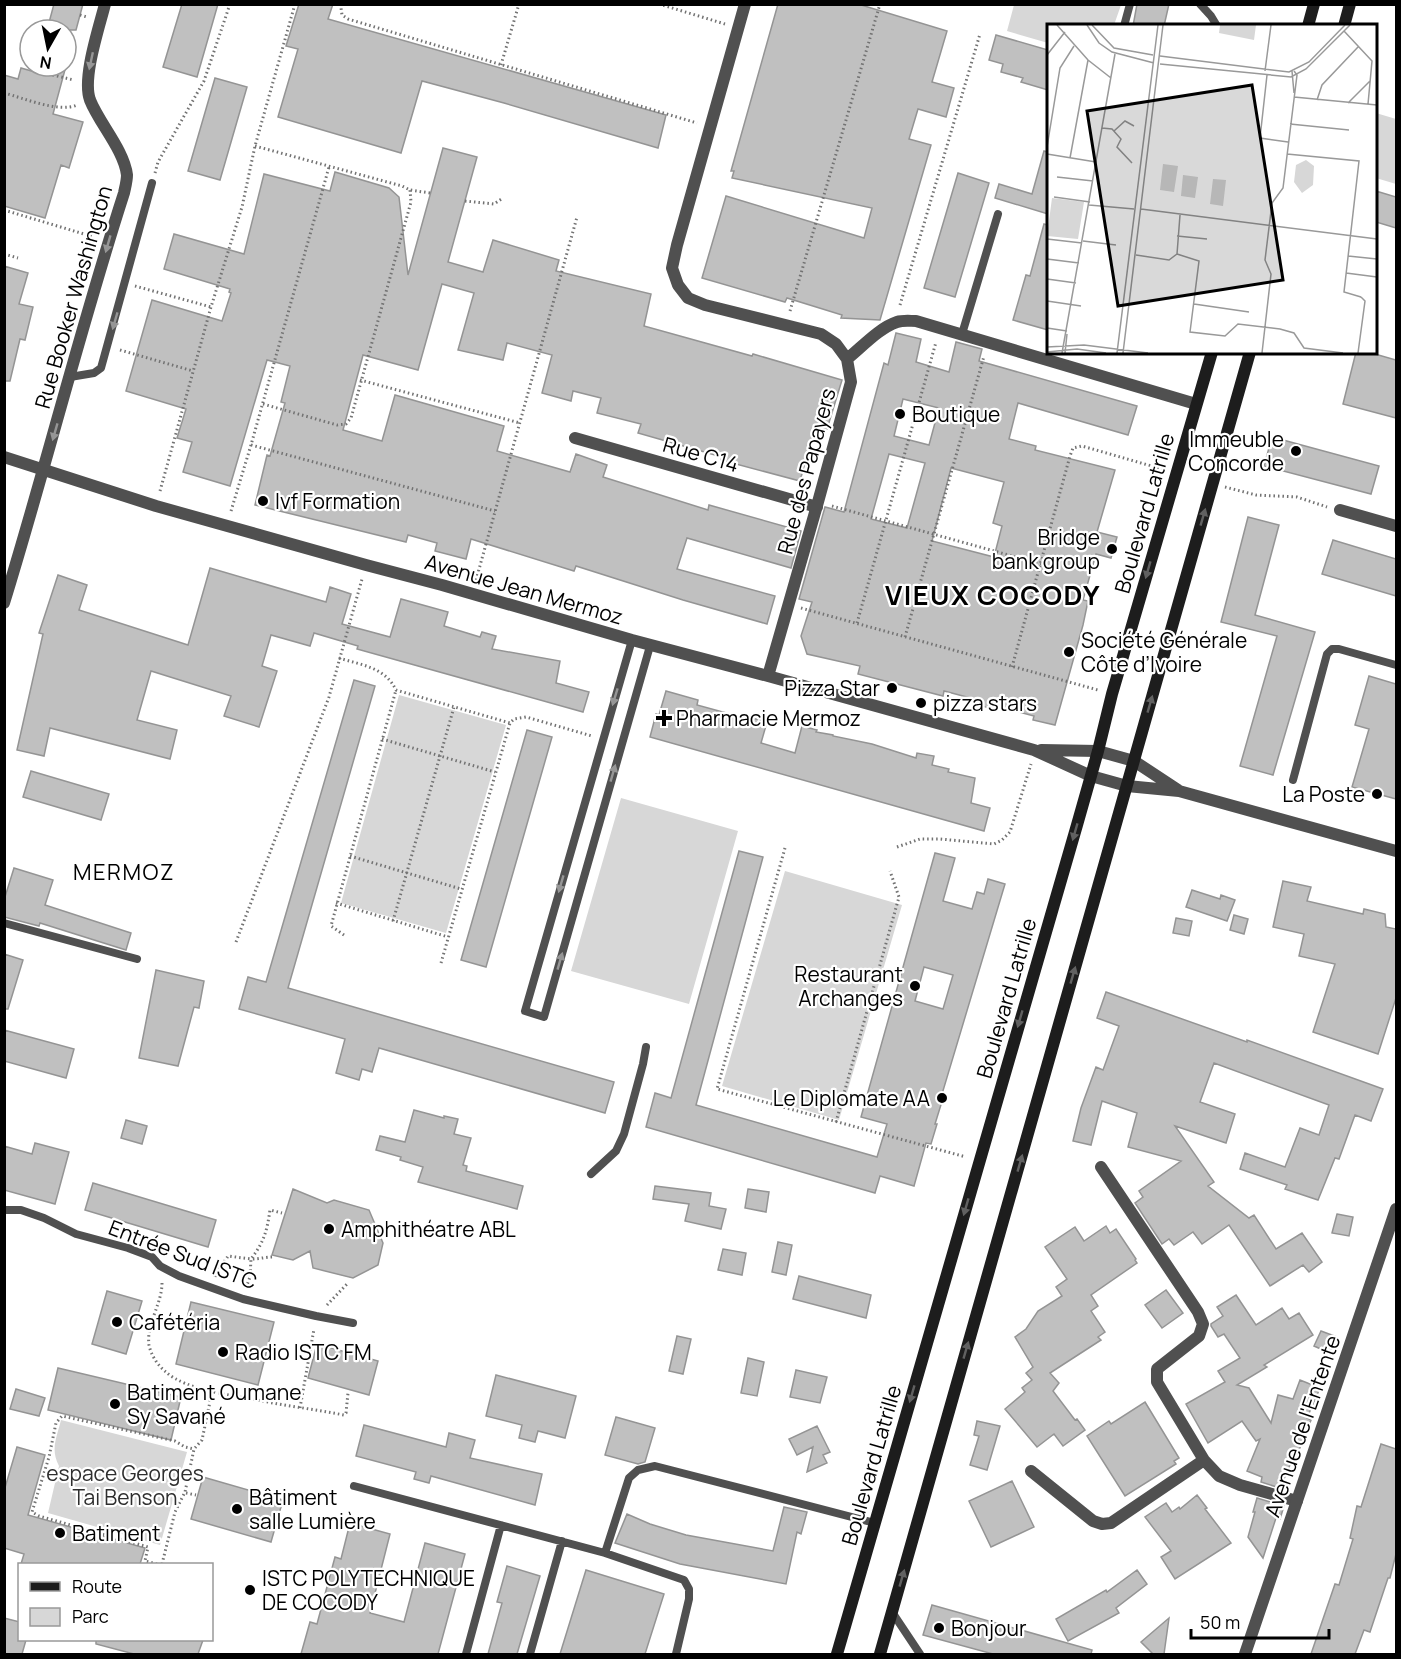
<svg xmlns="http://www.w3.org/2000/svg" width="1401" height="1659" font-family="Manrope,sans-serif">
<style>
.green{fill:#d7d7d7}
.building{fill:#c0c0c0;stroke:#949494;stroke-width:1.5;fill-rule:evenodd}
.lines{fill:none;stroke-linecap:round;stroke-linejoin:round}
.path{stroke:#727272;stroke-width:3;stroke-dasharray:1.5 3;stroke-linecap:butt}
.service{stroke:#505050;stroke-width:8}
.minor{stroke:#505050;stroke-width:12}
.tertiary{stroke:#505050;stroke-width:12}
.secondary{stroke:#1d1d1d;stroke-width:12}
.oneway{fill:#969696}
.oneway2{fill:#616161}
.poi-dot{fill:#000;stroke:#fff;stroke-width:2}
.labels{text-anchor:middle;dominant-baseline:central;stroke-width:4.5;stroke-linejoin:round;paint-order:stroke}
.street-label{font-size:21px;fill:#000;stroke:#fff}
.poi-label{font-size:21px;fill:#000;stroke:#fff;text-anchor:start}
.park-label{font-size:21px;fill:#2e2e2e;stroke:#fff}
.neighbourhood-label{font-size:22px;letter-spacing:1.5px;fill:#000;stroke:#fff}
.district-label{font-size:27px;font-weight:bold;letter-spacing:1.5px;fill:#000;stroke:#fff}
.inset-road{fill:none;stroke:#999;stroke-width:1.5}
.view{fill:#000;fill-opacity:0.15;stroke:#000;stroke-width:3}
.inset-edge{fill:none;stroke:#000;stroke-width:3}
</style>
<rect width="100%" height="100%" fill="#fff"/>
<path class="green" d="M1014,5V4L1121,5L1114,25L1048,26V43L1007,31Z
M1376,113L1396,119V184L1376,178Z
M399,695L506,725L446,933L341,903Z
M621,798L738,831L689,1004L571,971Z
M785,871L902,905L839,1120L722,1086Z
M61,1420L187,1452L160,1545L48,1513L59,1466C50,1449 57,1437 61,1420Z"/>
<path class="building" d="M54,4H83L76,30H47Z
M182,4H218L197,77L163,67Z
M299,4H333L328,19L666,115L658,148L504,103L422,81L401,153L278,117L298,49L286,46Z
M778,4H858L947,31L932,82L954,88L946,117L918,109L909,139L931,145L880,320L841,318L842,315L787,298L785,302L702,278L726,196L864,238L872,208L732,178L734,171H731Z
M1137,4H1169L1164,26H1133Z
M996,35L1048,50V90L1021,82L1023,78L1001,72L1003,64L989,60Z
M37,66H66L53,114L83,122L69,168L61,165L45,218L4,206V75L18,79L21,68L35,72Z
M215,78L247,87L220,180L188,171Z
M443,148L477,157L448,262L483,272L493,240L559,260L556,271L651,294L644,326L752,356L753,354L842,380L827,429L815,426L800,481L721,460L722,457L638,433L641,424L597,413L601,398L573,391L571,401L542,393L552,355L507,343L503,360L458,350L474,293L442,284L418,370L363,355L343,430L382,441L395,395L504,426L497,451L570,472L576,454L607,465L603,477L708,510L709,505L801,531L791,568L687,538L677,569L775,596L767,624L683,600L576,566L574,571L471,539L466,559L435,551L437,543L408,535L406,542L255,505L267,455L270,456L285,403L281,402L290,366L267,360L230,486L183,472L192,442L177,438L186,409L126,391L152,300L222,321L231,293L229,292L230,289L164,269L174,234L244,254L264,174L330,191L335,172L389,188L399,197L408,275Z
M1044,151L1048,152V214L995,198L999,184L1032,194Z
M958,173L989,183L955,297L924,288Z
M1376,191L1396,197V228L1376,222Z
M1044,224L1048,225V330L1013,320L1026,275L1030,276Z
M4,266L28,273L19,304L33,307L25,340L20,339L10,381H4Z
M896,333L921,339L916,362L949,372L956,342L982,349L979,361L1137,406L1128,435L1018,403L1009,439L1036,446L1035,450L1115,470L1097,532L1117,537L1111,558L1096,554L1083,600L1088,601L1083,625L1055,725L1033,720L1034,716L996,706L995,709L981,706L982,701L944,691L943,696L858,674L860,666L807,654L801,636L812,602L799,599L825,507L844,512L884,363L888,365ZM903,399L939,408L929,445L894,436ZM889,454L925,463L907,528L871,519ZM951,468L1004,482L993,523L1002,526L994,557L932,541Z
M1356,352H1368L1396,360V418L1343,404Z
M1272,437L1379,466L1371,494L1264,466Z
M1248,517L1279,525L1255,615L1315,632L1273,775L1240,766L1277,636L1221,622Z
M1333,540L1396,559V596L1322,574Z
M210,568L326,602L330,587L351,594L342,624L390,637L401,599L448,612L444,626L480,637L482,632L496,636L492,649L560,661L556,683L589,692L583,712L357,649L358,646L314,633L310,646L271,635L262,666L277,671L259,727L224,716L231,696L151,671L137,720L177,730L170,759L50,728L44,756L17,750L43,634L39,633L58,575L87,585L79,610L188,645Z
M1369,676L1396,684V799L1352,787L1369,729L1355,725Z
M354,680L375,686L288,988L614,1082L605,1113L379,1048L372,1072L362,1069L359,1080L336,1073L345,1039L239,1009L248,977L266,982Z
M666,691L698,700L697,705L752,720V718L767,722L761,743L795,753L802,726L817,730L816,732L833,735V736L872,744L916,758L917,753L934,756L932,765L949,769L948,772L975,778L971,803L990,808L984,831L650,737L656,714L659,715Z
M527,730L552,737L486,967L461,960Z
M31,771L109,794L101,820L23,797Z
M739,851L763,857L696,1105L877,1157L887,1124L861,1117L935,853L955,858L943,901L972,909L977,892L984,894L988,879L1005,884L942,1094L944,1095L935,1124H937L931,1144L926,1143L914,1186L880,1176L875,1193L646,1127L655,1093L671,1098ZM924,967L953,975L943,1009L915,1001Z
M14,868L53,880L45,905L131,933L126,950L40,923L39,926L4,917V900Z
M1283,881L1311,887L1307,901L1363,914L1364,909L1385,914L1386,927L1396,929V998L1378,1054L1313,1032L1335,964L1299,956L1304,934L1273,927Z
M1192,890L1220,899L1221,895L1235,900L1227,921L1186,907Z
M1234,915L1248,919L1244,934L1230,930Z
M1176,918L1192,921L1189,936L1173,933Z
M4,954L23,960L8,1009H4Z
M156,970L204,981L199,1008L194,1007L178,1066L139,1058Z
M1106,992L1247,1042V1040L1383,1089L1371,1121L1355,1115L1339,1159L1335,1158L1318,1200L1285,1189L1287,1185L1240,1169L1245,1153L1285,1167L1300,1128L1319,1135L1329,1105L1214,1063L1200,1102L1235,1114L1226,1143L1175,1126L1214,1182L1208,1186L1249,1218L1254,1215L1276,1249L1302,1233L1322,1262L1309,1272L1303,1265L1270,1286L1229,1225L1202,1244L1193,1232L1174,1245L1169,1239L1162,1244L1135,1203L1143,1197L1139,1191L1181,1161L1128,1147L1137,1113L1102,1101L1091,1145L1073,1141L1081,1108L1096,1067L1103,1070L1119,1026L1097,1018Z
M4,1030L74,1049L66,1078L4,1061Z
M414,1110L444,1118V1116L458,1119L454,1134L471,1138L463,1165L467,1166L466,1171L523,1186L517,1209L418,1182L423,1167L400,1160L401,1157L376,1150L380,1136L405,1142Z
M126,1120L147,1126L142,1144L121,1138Z
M35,1143L69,1152L55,1204L4,1190V1146L32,1154Z
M93,1183L216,1220L208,1247L85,1210Z
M655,1186L711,1193L709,1206L726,1209L721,1229L685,1221L689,1204L653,1199Z
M293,1189L327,1203L334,1200L369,1210L383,1243L378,1265L353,1278L313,1268L310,1251L293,1260L272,1255Z
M748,1189L769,1192L766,1212L745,1208Z
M1337,1214L1353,1217L1349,1236L1332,1233Z
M1106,1226L1110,1233L1116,1229L1136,1259L1135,1260L1137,1263L1091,1295L1098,1306L1091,1311L1105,1332L1098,1337L1101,1340L1050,1373L1059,1383L1053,1391L1075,1420L1077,1419L1085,1430L1063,1446L1054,1434L1037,1447L1005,1409L1025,1392L1022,1388L1032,1380L1026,1373L1033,1367L1015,1337L1026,1329L1038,1311L1062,1296L1056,1287L1067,1279L1045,1247L1075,1227L1084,1241Z
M778,1242L792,1245L786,1275L772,1272Z
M723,1249L746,1253L742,1275L718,1270Z
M799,1276L871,1295L866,1318L793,1299Z
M1166,1290L1183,1313L1162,1328L1145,1305Z
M107,1291L142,1301L126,1354L92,1344Z
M1236,1295L1256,1325L1282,1308L1289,1319L1299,1313L1313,1335L1264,1365L1267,1367L1237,1385L1249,1388L1271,1423L1278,1395L1293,1399L1300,1380L1320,1388L1307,1418L1311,1420L1299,1450L1297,1449L1280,1488L1261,1482L1262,1477L1247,1471L1260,1439L1256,1441L1242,1421L1208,1443L1186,1404L1225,1382L1218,1371L1240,1358L1224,1334L1218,1337L1211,1326V1324L1223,1316L1217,1307Z
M191,1302L274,1322L258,1385L176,1364Z
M1321,1331L1337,1337L1330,1353L1314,1346Z
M677,1336L691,1339L683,1374L669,1371Z
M317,1344L378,1361L369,1395L308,1378Z
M748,1358L764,1362L757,1396L741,1393Z
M58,1368L181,1397L171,1440L48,1410Z
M796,1370L827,1377L820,1403L790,1397Z
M496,1375L576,1396L565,1438L538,1431L535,1442L519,1438L522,1425L486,1416Z
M16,1389L45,1398L39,1416L10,1409Z
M1145,1402L1179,1458L1174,1461L1176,1464L1125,1496L1087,1436L1109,1421L1111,1424Z
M616,1417L655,1428L645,1462L638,1464L605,1455Z
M977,1421L1000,1426L987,1470L970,1465L979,1436L974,1435Z
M364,1425L446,1447L449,1433L475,1440L470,1458L542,1474L535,1505L431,1476L429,1483L414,1479L416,1472L356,1456Z
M817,1426L830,1452L823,1455L827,1463L807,1472L813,1447L797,1455L789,1439Z
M1381,1444L1396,1449V1554L1390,1578H1388L1370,1632L1364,1630L1355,1654H1311L1335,1584L1339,1585L1353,1539L1350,1538L1357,1506L1361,1507Z
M17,1447L45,1455L28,1515L145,1548L140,1564H21L24,1554L4,1548V1491Z
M203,1477L283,1500L271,1542L191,1519Z
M1012,1481L1034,1527L991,1547L969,1501Z
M1197,1495L1207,1508L1205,1509L1231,1543L1175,1579L1161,1557L1171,1551L1145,1517L1166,1503L1172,1512L1179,1507L1180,1509Z
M1257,1498L1284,1506L1280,1519L1276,1518L1263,1558L1248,1537L1255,1512H1253Z
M784,1507L807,1512L801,1534L797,1532L786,1584L680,1564L615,1543L627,1514L650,1524L686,1535L773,1551Z
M350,1523L390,1534L370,1613L404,1622L425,1543L465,1554L438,1654H301L310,1622L317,1624L335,1557L341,1559Z
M507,1566L540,1576L517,1654H488L502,1603L497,1602Z
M586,1570L664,1594L645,1654H560Z
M1137,1570L1147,1584L1116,1608L1119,1613L1068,1641L1056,1619L1106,1590L1107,1592Z
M932,1605L1092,1650L1091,1654H993L923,1635Z
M4,1618L20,1622V1640H26L22,1654H4Z
M1169,1618L1164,1654H1153L1141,1642Z
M96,1640H203L198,1654H134L96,1644Z"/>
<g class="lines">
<path class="path" d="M342,4L341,8L342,15L348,19L697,123
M659,4L725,24
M80,15L87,17
M501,65L519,4
M35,71L74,80
M4,93C24,98 58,113 77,105
M255,146L402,186L410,190L430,193
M155,173L158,162L204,81L230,4
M465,201L494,204L503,198
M4,210L94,237
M4,254L18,258
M135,286L211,307
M900,305L980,34
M790,311L880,4
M120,350L193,371
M360,380L520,423
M263,404L337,425L346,424L351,418L411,202L410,190
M251,445L495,511
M1225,487L1256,495L1297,497L1327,507
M160,491L211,307L242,207L255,146L295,4
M832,506L1041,564
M231,511L251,445L329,167
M476,580L577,217
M801,608L1098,690
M857,623L936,342
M905,637L984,356
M339,658C361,665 385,667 396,690L510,723L514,719L526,717L592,736
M1012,667L1070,456L1073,448L1082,446L1162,469
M382,739L495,772
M897,847L920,839H940L994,844L1002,840L1010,832L1031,764
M785,848L717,1089L966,1157
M350,856L461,889
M336,903L448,937
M393,921L454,707
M344,935L331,926L396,690
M236,942L329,697L362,579
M441,963L510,723
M836,1122L899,897L890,871
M215,1277C217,1269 224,1263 228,1256L251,1259C264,1242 267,1231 270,1210L282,1213
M162,1283C162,1304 146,1324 149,1345C151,1355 158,1366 166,1372C185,1390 236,1396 262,1401C289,1406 317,1410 344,1415L346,1413L348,1393
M246,1288L250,1277L251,1259C260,1259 265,1257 274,1257
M327,1305L348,1283
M300,1408L314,1329
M186,1493L196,1495
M157,1564L145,1561L148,1547L39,1516L32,1512L49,1457L56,1423L62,1416L175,1441L185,1447L194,1449
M162,1564L175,1512L185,1492L194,1449L202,1440L212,1392"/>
<path class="service" d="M1200,4L1211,16L1217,26
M1124,26L1130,4
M962,334L998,214
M70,377L94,373L101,368L152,183
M632,640L525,1011L544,1017L650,646
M1293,780L1327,654L1332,649H1339L1396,665
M4,923L137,959
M591,1174L616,1151L624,1134L643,1064L646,1047
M4,1210H21L44,1218L76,1234L128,1248L152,1257L160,1266L179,1276L243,1299L316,1316L353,1323
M354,1486L605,1553L684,1580L689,1589V1599L676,1654
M605,1553L629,1478L638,1470L655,1466L875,1523
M892,1612L920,1654
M466,1654L501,1525
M530,1654L562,1541"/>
<path class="minor" d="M745,4L677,245L672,268L678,285L688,298L705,305L821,334L836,344L847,359L851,382L818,502L768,676
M847,359C862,347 879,328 897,322C903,320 910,321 916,321L1196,404
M575,438L817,507
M4,457L156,506L366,565L442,585L632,640L768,676L1034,750L1091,776L1127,786L1179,791L1396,851
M1340,510L1396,526
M1041,750L1098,751L1134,761L1178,790
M1101,1167L1198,1312L1203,1324L1199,1336L1157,1369V1382L1204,1460L1219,1476L1240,1485L1297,1501
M1031,1471L1093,1521L1102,1524L1111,1523L1204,1460"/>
<path class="tertiary" d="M4,603C46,467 80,329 124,193C125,188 127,181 127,175C124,150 99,123 90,100C82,78 99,28 105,4
M1245,1654L1396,1209"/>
<path class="secondary" d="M1308,26L1314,4
M1344,26L1350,4
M837,1654L1077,825L1098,751L1112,694L1212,352
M880,1654L1250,352"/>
</g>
<defs><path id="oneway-solid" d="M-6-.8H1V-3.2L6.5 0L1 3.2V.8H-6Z" transform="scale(1.5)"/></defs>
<g class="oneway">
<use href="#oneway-solid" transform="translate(91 61) rotate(102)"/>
<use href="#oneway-solid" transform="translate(108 244) rotate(106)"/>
<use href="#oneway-solid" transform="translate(115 321) rotate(106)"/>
<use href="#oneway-solid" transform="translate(55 432) rotate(106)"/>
<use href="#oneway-solid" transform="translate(615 697) rotate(107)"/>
<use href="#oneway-solid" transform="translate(613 773) rotate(-74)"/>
<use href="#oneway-solid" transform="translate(561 884) rotate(106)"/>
<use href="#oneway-solid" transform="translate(560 961) rotate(-74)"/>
</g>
<g class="oneway2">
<use href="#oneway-solid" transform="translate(1203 517) rotate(-74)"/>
<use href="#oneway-solid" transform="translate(1148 570) rotate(106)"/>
<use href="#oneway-solid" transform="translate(1150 704) rotate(-74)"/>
<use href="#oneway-solid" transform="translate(1075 832) rotate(106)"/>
<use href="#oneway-solid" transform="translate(1073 975) rotate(-74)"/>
<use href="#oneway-solid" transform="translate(1020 1019) rotate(106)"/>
<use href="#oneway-solid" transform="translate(1020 1163) rotate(-74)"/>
<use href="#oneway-solid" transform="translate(966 1207) rotate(106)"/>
<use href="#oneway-solid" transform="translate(966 1350) rotate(-74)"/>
<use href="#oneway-solid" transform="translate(912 1394) rotate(106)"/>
<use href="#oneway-solid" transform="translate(902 1578) rotate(-74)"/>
</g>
<g class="poi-dot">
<circle cx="900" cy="414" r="6"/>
<circle cx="1296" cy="451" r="6"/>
<circle cx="263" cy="501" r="6"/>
<circle cx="1112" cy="549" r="6"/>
<circle cx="1069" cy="652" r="6"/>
<circle cx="892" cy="688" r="6"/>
<circle cx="921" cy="703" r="6"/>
<path d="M661 709h6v6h6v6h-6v6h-6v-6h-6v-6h6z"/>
<circle cx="1377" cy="794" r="6"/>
<circle cx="915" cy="986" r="6"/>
<circle cx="942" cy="1098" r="6"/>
<circle cx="329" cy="1229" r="6"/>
<circle cx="117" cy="1322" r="6"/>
<circle cx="223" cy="1352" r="6"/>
<circle cx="115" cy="1404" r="6"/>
<circle cx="237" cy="1509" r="6"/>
<circle cx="60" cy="1533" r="6"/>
<circle cx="250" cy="1590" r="6"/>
<circle cx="939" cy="1628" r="6"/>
</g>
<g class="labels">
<g class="street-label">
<text transform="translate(73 297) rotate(-74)">Rue Booker Washington</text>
<text transform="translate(701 454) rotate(16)">Rue C14</text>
<text transform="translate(806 471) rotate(-75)">Rue des Papayers</text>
<text transform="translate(1144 513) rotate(-74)">Boulevard Latrille</text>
<text transform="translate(524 589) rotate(16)">Avenue Jean Mermoz</text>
<text transform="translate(1006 998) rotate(-74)">Boulevard Latrille</text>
<text transform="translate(183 1254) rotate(21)">Entrée Sud ISTC</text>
<text transform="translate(1302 1426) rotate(-71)">Avenue de l'Entente</text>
<text transform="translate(871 1465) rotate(-74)">Boulevard Latrille</text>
</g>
<g class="poi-label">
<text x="912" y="414">Boutique</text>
<text x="1284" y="439" text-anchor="end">Immeuble<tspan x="1284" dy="24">Concorde</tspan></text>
<text x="275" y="501">lvf Formation</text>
<text x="1100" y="537" text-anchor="end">Bridge<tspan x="1100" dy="24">bank group</tspan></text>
<text x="1081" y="640">Société Générale<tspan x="1081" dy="24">Côte d’Ivoire</tspan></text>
<text x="880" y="688" text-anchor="end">Pizza Star</text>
<text x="933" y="703">pizza stars</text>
<text x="676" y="718">Pharmacie Mermoz</text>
<text x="1365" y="794" text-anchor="end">La Poste</text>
<text x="903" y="974" text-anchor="end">Restaurant<tspan x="903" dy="24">Archanges</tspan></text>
<text x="930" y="1098" text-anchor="end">Le Diplomate AA</text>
<text x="341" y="1229">Amphithéatre ABL</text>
<text x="129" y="1322">Cafétéria</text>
<text x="235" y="1352">Radio ISTC FM</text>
<text x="127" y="1392">Batiment Oumane<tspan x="127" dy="24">Sy Savané</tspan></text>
<text x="249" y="1497">Bâtiment<tspan x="249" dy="24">salle Lumière</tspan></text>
<text x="72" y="1533">Batiment</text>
<text x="262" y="1578">ISTC POLYTECHNIQUE<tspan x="262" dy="24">DE COCODY</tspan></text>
<text x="951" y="1628">Bonjour</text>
</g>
<g class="park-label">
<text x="125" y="1473">espace Georges<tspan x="125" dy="24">Tai Benson</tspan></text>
</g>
<g class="neighbourhood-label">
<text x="124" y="872">MERMOZ</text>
</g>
<g class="district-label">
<text x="993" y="594">VIEUX COCODY</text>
</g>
</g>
<g transform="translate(1047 24)">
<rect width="330" height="330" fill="#fff"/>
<path d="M173,1H209L207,16L172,9ZM259,136L267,142L266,161L255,169L247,158L249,141ZM116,140L131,142L127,168L113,166ZM136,151L151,153L148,174L134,172ZM166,155L179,156L176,182L163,180ZM5,174L37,178L31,215L0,212Z" fill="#d7d7d7"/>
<path class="inset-road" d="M10,1L41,36L64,54M40,1L52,19L65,28L107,39M45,1L67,24L106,31M297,7L325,37L321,80M0,31L18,8M113,32L242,48L262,38L298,1M113,40L244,53L259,45L303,1M218,47L224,1M245,47L247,69M220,51L213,114L241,118M247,73L330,81M270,76L275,61L311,23M301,79L323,57M243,100L302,106M55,104L65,105L74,115L70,123L85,139M67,107L78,97L87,102M0,123L13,44L27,22M0,130L49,138M240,130L312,137L297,268L314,273M23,134L41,36M10,153L46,157M7,173L43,178M42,181L87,185M94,185L330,215M130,212L160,215M0,215L35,219M36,217L69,221M130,230L152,237L143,308L178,312L191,300L233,305L247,309L257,324L296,329M130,230L133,191M89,231L122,236L130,230M301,232L330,235M0,235L32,239M299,249L330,253M0,255L29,259M0,277L34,282M147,280L202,288M0,304L20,307M0,323L37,321L101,329M0,328L30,325L59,329M15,329L68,30M18,329L20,310M70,329L111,1M76,329L116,1M215,329L224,250L218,236L225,179L236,164L250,51L247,47M311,329L318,277L314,273"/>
<path class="view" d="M205,61L236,256L71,282L40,87Z"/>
<rect width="330" height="330" class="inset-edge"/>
</g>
<rect width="1401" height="1659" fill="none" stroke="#000000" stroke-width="12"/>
<rect x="18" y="1563" width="195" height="78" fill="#ffffff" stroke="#999999" stroke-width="1.5"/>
<rect x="30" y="1582" width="30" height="9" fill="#1d1d1d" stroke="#999999" stroke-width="1.5"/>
<text x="72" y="1593" font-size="18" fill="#000000">Route</text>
<rect x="30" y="1608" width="30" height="18" fill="#d7d7d7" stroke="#999999" stroke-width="1.5"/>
<text x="72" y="1623" font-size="18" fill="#000000">Parc</text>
<g transform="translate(48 48) rotate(189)"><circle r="28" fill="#ffffff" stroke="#999999" stroke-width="1.5"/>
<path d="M0-4.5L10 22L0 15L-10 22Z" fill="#000000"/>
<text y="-9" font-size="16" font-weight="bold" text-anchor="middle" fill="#000000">N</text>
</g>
<path d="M1191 1629v9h138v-9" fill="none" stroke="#000000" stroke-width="3"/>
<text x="1200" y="1629" font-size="18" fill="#000000" stroke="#ffffff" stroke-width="4.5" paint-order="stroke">50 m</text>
</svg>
